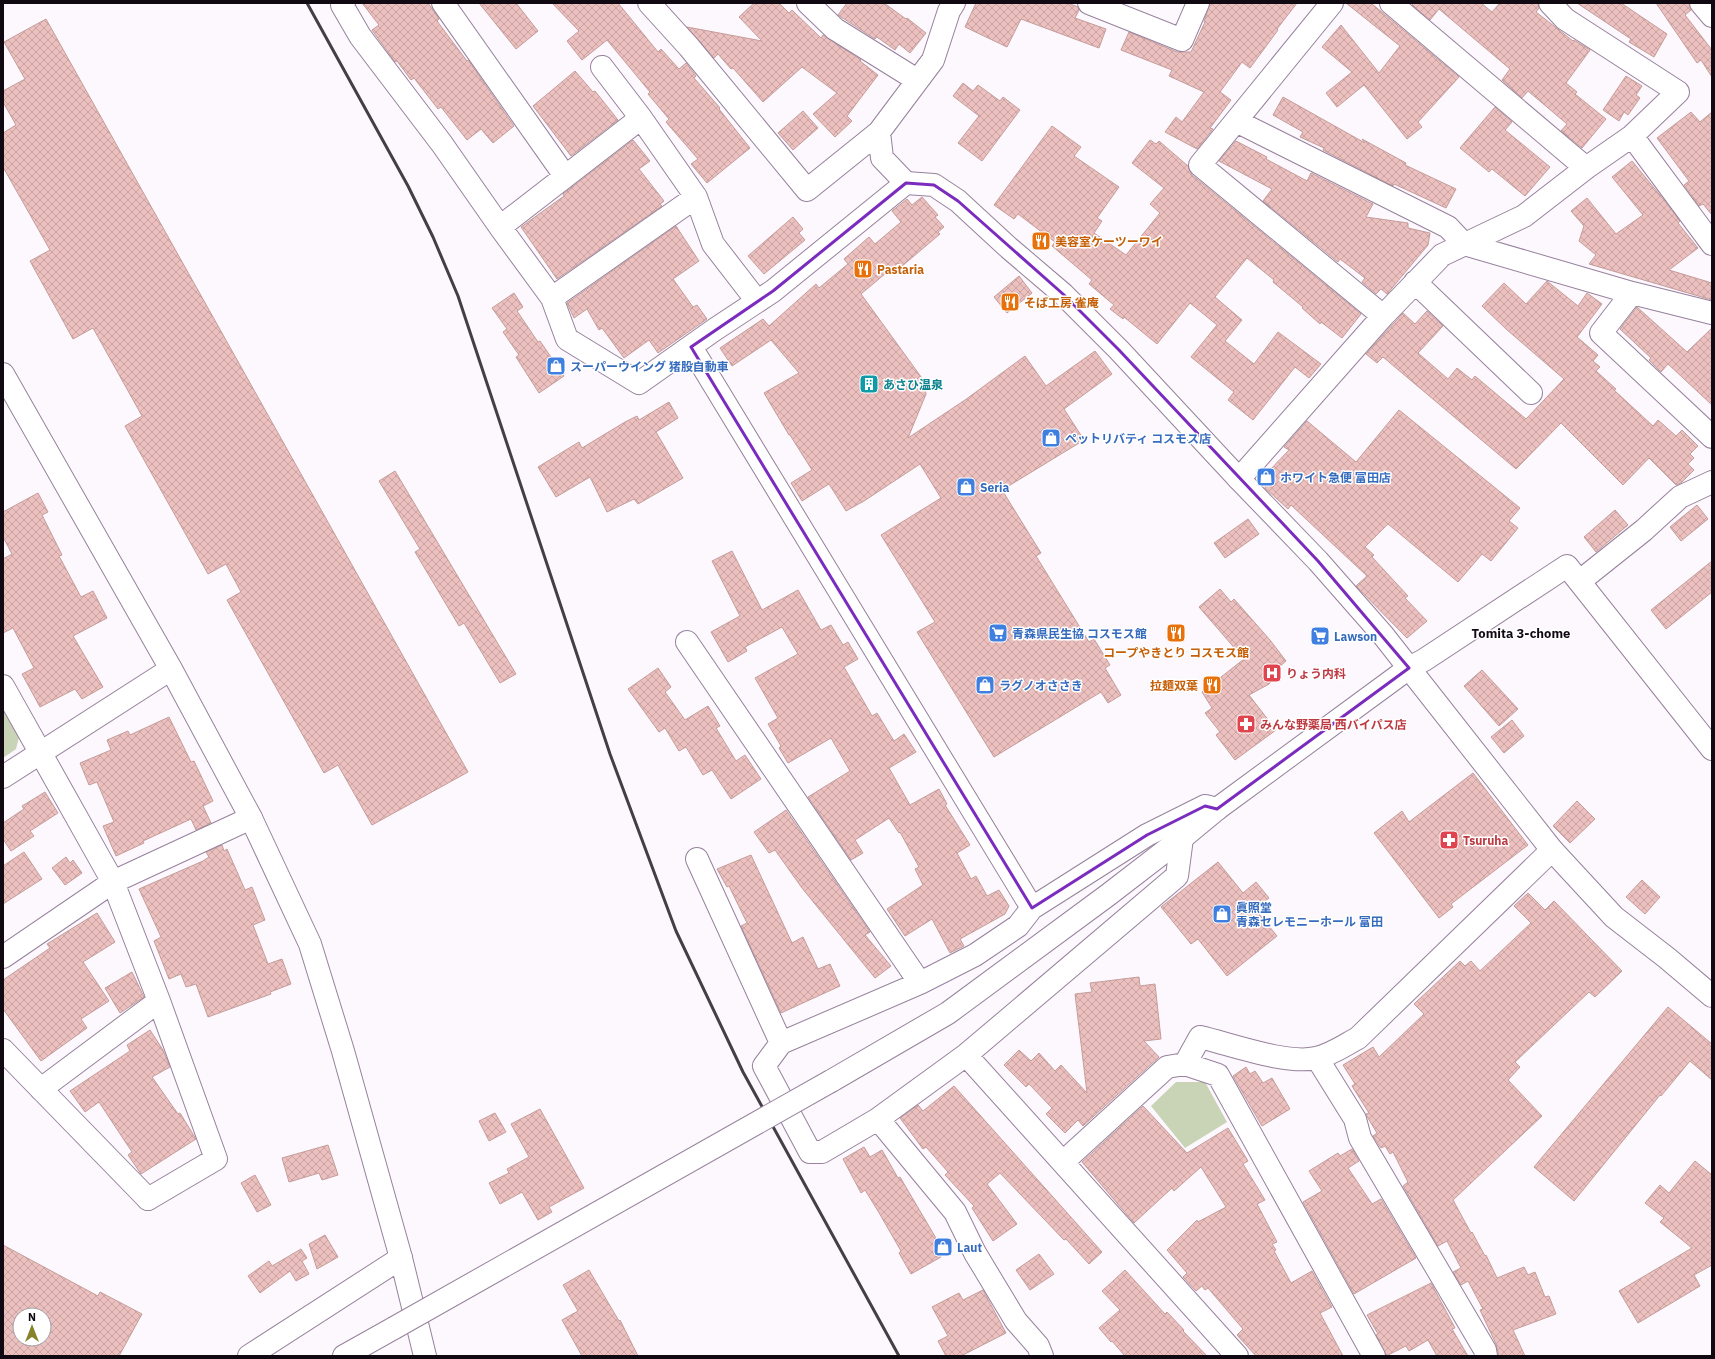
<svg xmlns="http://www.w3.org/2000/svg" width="1715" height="1359" font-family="'IBM Plex Sans','Noto Sans JP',sans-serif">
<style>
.green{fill:#c9d3b5}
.building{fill:url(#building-cross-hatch);stroke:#c59d9a;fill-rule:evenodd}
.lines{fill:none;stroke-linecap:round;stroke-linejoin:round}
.minor-casing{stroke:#97819d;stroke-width:24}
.tertiary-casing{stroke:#97819d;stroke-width:24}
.minor{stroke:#fff;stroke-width:22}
.tertiary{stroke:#fff;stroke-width:22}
.rail{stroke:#453e47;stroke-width:3}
.tertiary-bridge-casing{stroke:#97819d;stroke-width:24;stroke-linecap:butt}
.tertiary-bridge{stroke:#fff;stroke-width:22}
.marked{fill:none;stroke:#7b2cbf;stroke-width:3;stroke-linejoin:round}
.labels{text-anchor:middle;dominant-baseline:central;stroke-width:3;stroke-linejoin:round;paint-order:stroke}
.food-label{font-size:12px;font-weight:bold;fill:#c56008;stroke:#fff;text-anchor:start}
.shop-label{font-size:12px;font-weight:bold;fill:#366cbe;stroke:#fff;text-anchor:start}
.culture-label{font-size:12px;font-weight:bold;fill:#0d838f;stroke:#fff;text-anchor:start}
.health-label{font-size:12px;font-weight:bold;fill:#be3a42;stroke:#fff;text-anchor:start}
.neighbourhood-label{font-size:13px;font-weight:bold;fill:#100912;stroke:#fff}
</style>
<defs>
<pattern id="building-cross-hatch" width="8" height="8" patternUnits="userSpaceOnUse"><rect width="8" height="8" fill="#ecc0be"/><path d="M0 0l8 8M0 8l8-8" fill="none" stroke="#c9a4a2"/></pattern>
</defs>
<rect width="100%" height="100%" fill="#fcf8fe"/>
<path class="green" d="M3,702L20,733L16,749L3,758Z
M1176,1082H1205L1227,1122L1185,1148L1151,1106Z"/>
<path class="building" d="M362,3H428L439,19L437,21L467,61L468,60L514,126L493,143L481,129L467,140L441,107L438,109L414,78L411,80L397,61L395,62L372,30L379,25Z
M479,3H516L538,31L516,49Z
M552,3H618L658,52L661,49L679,69L686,63L696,76L694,78L720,108L719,109L750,148L707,183L691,164L698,159L666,122L669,119L648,94L650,92L607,40L582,60L567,41L579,31Z
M754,3H779L789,13L792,10L821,38L823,35L861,60L860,61L878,75L847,116L852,121L835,137L813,114L837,93L802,67L763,102L733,68L731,69L718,54L714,58L687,27L762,41L739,17Z
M847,3H884L906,19L907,18L926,33L910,53L899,44L895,50L877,37L875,39L838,15Z
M976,3H1068L1078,7L1079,10L1075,18L1106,29L1099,48L1021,19L1007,47L965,27Z
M1210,3H1297L1277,29L1278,30L1250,68L1242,62L1220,92L1231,100L1210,128L1213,129L1197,149L1165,132L1176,117L1182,122L1204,92L1169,76L1172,70L1121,50L1129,32L1177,52H1191L1205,22H1204Z
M1346,3H1371L1459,77L1418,122L1422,127L1407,139L1364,85L1337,107L1326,93L1352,72L1322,47L1341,25L1379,73L1400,46Z
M1414,3H1481L1492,12L1500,3H1538L1539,8L1536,12L1573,41L1574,40L1590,50L1566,83L1577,92L1575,94L1606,119L1582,148L1561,131L1567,124L1528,91L1522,98L1502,80L1510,69L1439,9L1430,20L1412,5Z
M1577,3H1621L1667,34L1654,57L1629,42L1631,39Z
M1656,3H1689L1691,10L1685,15L1712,50V77L1701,60L1697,63Z
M46,19L468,772L372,825L338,765L324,773L227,600L241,592L226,564L208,574L125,426L142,416L93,328L73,339L30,261L50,250L3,167V133L16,125L3,102V91L25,79L4,42Z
M575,71L593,92L595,91L618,120L571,156L533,106Z
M1626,76L1642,86L1636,95L1640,98L1628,115L1624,112L1619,121L1603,110Z
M963,83L973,91L978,85L1000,101L1003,97L1020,110L982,161L958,143L979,116L953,96Z
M1283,97L1365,143L1362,139L1406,163L1405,165L1456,189L1446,208L1394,184L1393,186L1323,150L1324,148L1300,137L1303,132L1273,115Z
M1495,107L1512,122L1505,130L1550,167L1525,196L1492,169L1489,172L1460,148Z
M803,111L818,128L793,150L778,133Z
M1691,112L1700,122L1712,112V215L1703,204L1699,206L1684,185L1689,181L1657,138Z
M1052,126L1081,147L1074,156L1119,187L1097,218L1102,221L1094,233L1126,255L1160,213L1150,204L1164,188L1132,163L1150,140L1156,144L1159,141L1188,166L1192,175L1361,314L1342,338L1321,322L1320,324L1302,308L1303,307L1273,282L1274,280L1247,258L1215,297L1242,320L1225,341L1254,364L1278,332L1321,364L1309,378L1295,367L1253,420L1228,400L1234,392L1191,357L1217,325L1190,303L1157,344L1124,317L1123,319L1110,309L1114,305L1089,284L1092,280L1052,246L1055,242L1018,214L1014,219L994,205Z
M633,140L650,161L639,169L664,201L660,204L662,206L557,279L521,227L564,196L563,194Z
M1236,141L1267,157L1266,159L1307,181L1311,173L1373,204L1366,217L1408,223V228L1430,233L1428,245L1387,294L1381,289L1376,294L1362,282L1365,278L1340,259L1338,262L1263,201L1272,189L1219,161Z
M1632,161L1664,200L1680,221L1678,223L1698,248L1669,270L1712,283V300L1589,264L1596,255L1579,241L1584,226L1571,211L1587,198L1616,234L1643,215L1612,177Z
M922,197L938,215L935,217L944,227L938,232L940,234L901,267L898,263L861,294L924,381L926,394L908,438L965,400L1025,356L1046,386L1095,351L1112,374L1064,409L1084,440L1002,490L1041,553L1036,556L1089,642L1094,639L1110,665L1105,668L1121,695L1108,703L1101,692L994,757L917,632L935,622L881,535L941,498L920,464L864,501L846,511L829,484L802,501L791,483L812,470L790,435H789L764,393L799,373L771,340L732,366L720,348L763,319L769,326L816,284L819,288L848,264L844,259L869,237L875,244L901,222L892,211L907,199L912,205Z
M793,217L803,229L799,233L805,240L764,274L748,256Z
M676,226L699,261L673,279L693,307L697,305L707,319L658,353L649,340L624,358L602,328L599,330L587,309L574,318L567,303Z
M1019,276L1032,293L1007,313L994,297Z
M1547,281L1578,306L1587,293L1602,304L1577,337L1598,355L1593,361L1600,367L1596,371L1616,389L1614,390L1653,426L1658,420L1676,436L1682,430L1698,446L1690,454L1694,458L1688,464L1694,470L1681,483L1676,485L1649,458L1623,485L1561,423L1516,469L1383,357L1377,363L1366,354L1403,313L1415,324L1427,311L1443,326L1418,353L1448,379L1457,368L1472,380L1475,376L1526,419L1564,379L1506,329L1482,306L1504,283L1526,304Z
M514,293L523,307L517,311L538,342L540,341L564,376L539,393L516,357L519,355L503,332L507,329L492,308Z
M1637,307L1687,352L1712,328V405L1668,364L1661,372L1649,360L1651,358L1620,329Z
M669,402L678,418L656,432L683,478L638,504L634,499L607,512L590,477L556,497L538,467L579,442L582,448L625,422L637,416L639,420Z
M1399,410L1520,508L1509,521L1518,528L1491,561L1482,554L1458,582L1388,524L1365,547L1374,555L1372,557L1408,596L1405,598L1427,621L1407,638L1356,586L1367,576L1291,505L1288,509L1265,488L1268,472L1289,450L1284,447L1307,421L1356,462Z
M395,471L516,674L500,683L464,623L459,626L415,552L420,549L379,481Z
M38,493L48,512L42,515L62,555L59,556L81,597L93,591L107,618L73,636L103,687L82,699L75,689L40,707L22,674L34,668L13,628L3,633V559L12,554L3,537V512Z
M1697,505L1708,519L1681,541L1670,527Z
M1615,510L1628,525L1596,552L1584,537Z
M1248,519L1259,534L1225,558L1214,543Z
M732,551L762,610L798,590L821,630L831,625L843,645L848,642L858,659L844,667L872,716L877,713L894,741L904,734L916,752L889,768L910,805L939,789L947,804L945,805L970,845L957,853L971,879L976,876L987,896L999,890L1009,906L1005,914L960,939L964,946L950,953L932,919L905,936L887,909L923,885L915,869L919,867L900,832L899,833L889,818L855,840L863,853L851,860L808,797L850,771L831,738L788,763L779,748L781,746L768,724L778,718L755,678L798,654L782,627L745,647L747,651L728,662L711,632L740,616L712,561Z
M1712,561V592L1666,629L1651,610Z
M1220,589L1231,602L1234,599L1270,640L1286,661L1278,668L1275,677L1269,684L1249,695L1276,730L1235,760L1216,735L1220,732L1205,713L1212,708L1202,692L1244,659L1199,607Z
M658,668L671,687L665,692L685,720L708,706L720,726L716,728L736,761L745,755L761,779L731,799L712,770L703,775L686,747L679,751L665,728L659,732L628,689Z
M1482,670L1518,709L1499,726L1464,686Z
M169,717L191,762L194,761L213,801L203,806L211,823L196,830L191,819L143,841L144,843L116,856L103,826L114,822L97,782L89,785L80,763L111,750L107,740L128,731L130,735Z
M1512,720L1524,736L1504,753L1491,737Z
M1473,773L1528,845L1451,904L1453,907L1439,918L1374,833L1402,811L1409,822Z
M45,792L58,813L30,831L34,836L11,851L3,839V823L24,809L22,806Z
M1577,801L1595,819L1570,843L1553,826Z
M786,810L870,932L865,935L891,966L875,978L802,888L775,850L769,853L754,832Z
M222,845L224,851L227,849L245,890L252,887L265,920L253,925L268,964L282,959L291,984L270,992L271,994L208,1017L196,984L186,987L181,974L169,979L154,941L161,937L139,889L203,861L209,857L206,852Z
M24,852L42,879L3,904V866Z
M751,855L792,943L803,937L818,969L830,964L840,986L781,1013L741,926L747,923L729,886L727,887L717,869Z
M66,857L70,863L73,860L82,873L65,885L52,868Z
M1218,862L1243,893L1256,882L1269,898L1255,909L1277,936L1227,976L1198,939L1191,944L1161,907Z
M1642,880L1660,897L1645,914L1626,897Z
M1528,893L1545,910L1554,901L1622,971L1595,997L1589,992L1515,1062L1520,1067L1508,1080L1542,1116L1453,1200L1471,1233L1472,1232L1485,1256L1486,1255L1497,1278L1524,1267L1528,1275L1535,1272L1545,1297L1549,1296L1556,1314L1513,1330L1525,1356H1499L1496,1344L1480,1310L1483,1309L1468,1281L1461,1285L1453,1272L1461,1268L1447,1241L1438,1246L1403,1186L1408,1182L1393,1152L1390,1154L1385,1146L1381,1148L1373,1136L1377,1133L1368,1118L1366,1114L1369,1113L1352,1086L1355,1084L1343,1065L1373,1047L1379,1057L1424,1014L1414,1004L1460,961L1465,966L1471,961L1480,971L1531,923L1514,906Z
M97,913L115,942L83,962L109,1001L81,1019L87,1028L41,1061L3,1009V980L50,948L47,944Z
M132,972L144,997L120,1013L105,988Z
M1139,977L1140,986L1155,984L1161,1039L1144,1041L1159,1057L1083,1126L1078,1120L1065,1133L1046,1114L1052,1108L1029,1084L1026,1087L1004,1065L1019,1050L1031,1061L1039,1053L1055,1071L1061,1065L1087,1093L1075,994L1092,992L1090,983Z
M1668,1007L1712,1044V1080L1690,1061L1661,1096L1660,1095L1574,1201L1534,1167Z
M150,1030L163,1050L170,1067L152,1077L178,1114L180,1113L196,1139L141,1174L128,1155L132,1152L99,1102L85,1112L70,1091L130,1051L127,1045Z
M1246,1067L1250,1074L1255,1071L1263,1083L1272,1078L1290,1109L1262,1126L1233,1076Z
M954,1086L1102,1252L1089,1264L1066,1239L1064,1240L1000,1173L987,1184L1017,1224L993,1241L972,1208L974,1206L945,1175L948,1172L926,1147L923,1149L900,1118L918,1105L923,1111Z
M1143,1106L1187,1153L1228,1128L1248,1161L1243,1164L1265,1200L1257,1204L1277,1242L1272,1244L1276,1250L1274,1251L1291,1283L1312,1271L1332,1307L1320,1313L1343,1356H1256L1237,1335L1243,1329L1208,1288L1205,1290L1202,1286L1196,1291L1183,1277L1187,1273L1167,1250L1197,1220L1198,1222L1226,1207L1201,1167L1174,1191L1172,1188L1134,1223L1082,1162Z
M540,1109L584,1188L549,1207L552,1212L538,1220L522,1192L500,1204L489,1183L509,1173L507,1169L529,1157L511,1124Z
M495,1113L506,1132L489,1141L479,1121Z
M328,1145L338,1175L322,1180L319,1173L289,1182L282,1158Z
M864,1147L870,1157L882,1150L898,1178L900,1177L940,1245L935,1248L941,1257L911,1274L899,1253L901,1251L878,1211L865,1190L861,1193L843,1159Z
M1352,1149L1359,1161L1348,1168L1372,1204L1381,1199L1416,1258L1354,1294L1303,1202L1322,1191L1309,1171L1338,1153L1340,1156Z
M1695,1161L1712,1175V1265L1694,1275L1700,1286L1638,1323L1619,1291L1692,1248L1660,1222L1664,1218L1645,1203L1660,1185L1669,1193Z
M255,1175L271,1205L257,1212L241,1183Z
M325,1235L338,1257L317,1269L309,1244Z
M3,1245L98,1296L100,1292L142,1314L119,1356H3ZM20,1315H44V1339H20Z
M301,1249L307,1258L302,1261L309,1274L296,1281L290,1271L260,1293L248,1276L269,1261L272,1266Z
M1039,1254L1054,1274L1030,1290L1016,1270Z
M589,1270L619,1321L620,1320L638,1356H582L562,1320L578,1311L563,1285Z
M1125,1270L1165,1314L1167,1312L1184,1330L1183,1331L1207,1356H1125L1112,1341L1111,1342L1099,1328L1120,1310L1102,1291Z
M1431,1283L1455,1328L1452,1329L1468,1356H1437L1428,1340L1409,1351L1406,1346L1386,1356L1376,1335L1378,1334L1367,1315Z
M983,1290L1006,1333L961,1356H946L938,1341L948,1336L932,1307L959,1293L963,1300Z"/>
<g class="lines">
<g class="minor-casing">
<path id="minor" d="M344,3L342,5L360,36L442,144L500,227L552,298L567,339L639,383L714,330L773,291L906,183L882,158L879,132L933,60L949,11L954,3
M443,3L565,176
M649,3L689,47L807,190L879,132
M808,3L835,29L917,80
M1089,3L1182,40L1198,3
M1332,3L1200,165L1383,316
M1391,3L1586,168
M1701,3L1712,16
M602,67L641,118
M1236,121L1448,227L1464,244L1632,293L1712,313
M1632,136L1712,244
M696,197L713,244L757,301
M500,227L641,118L696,197L552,298
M1415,282L1531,393
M1632,293L1601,333L1712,437
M691,347L1032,908L1147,835L1205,806L1217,809
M1239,479L1383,316L1442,255L1524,216L1586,168L1632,136L1678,92L1565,19L1550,3
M1580,581L1644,530L1680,497L1712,482
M687,642L920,983
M3,686L113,882L159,1001L216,1159L148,1199
M697,859L781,1043L920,983L975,955L1018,926L1032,908
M3,957L113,882L251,818
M781,1043L764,1066L810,1152H822L878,1119
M966,1055L1237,1356
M1317,1058L1355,1119L1360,1138L1485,1350L1486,1356
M1185,1064L1200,1037C1230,1044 1287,1065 1316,1058C1331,1055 1345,1045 1358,1038L1552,850
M41,1089L159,1001
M1063,1162L1167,1067L1185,1064L1218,1075L1374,1356
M249,1356L401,1258L425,1356
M1042,1356L1038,1346L1016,1321L975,1253L955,1212L878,1119L966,1055L1177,876L1182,838"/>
</g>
<g class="tertiary-casing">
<path id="tertiary" d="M906,183L934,185L958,201L1009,248L1063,294L1119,350L1239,479L1318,561L1383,635L1552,850L1614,917L1667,958L1712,996
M3,374L171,669L251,818L310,944L343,1051L401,1258
M3,777L171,669
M3,1050L148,1199
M831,1081L948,1013L1108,895L1182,838L1217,809L1409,668L1424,660L1567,566L1712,749
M344,1356L394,1328"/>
</g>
<use href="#minor" class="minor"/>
<use href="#tertiary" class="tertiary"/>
<path class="rail" d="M307,3L408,186L433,237L458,296L610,754L676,931L743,1072L899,1356"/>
<g class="tertiary-bridge-casing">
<path id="tertiary-bridge" d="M394,1328L831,1081"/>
</g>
<use href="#tertiary-bridge" class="tertiary-bridge"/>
</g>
<path class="marked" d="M906,183L934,185L958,201L1063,294L1119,350L1318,561L1409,668L1217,809L1205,806L1147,835L1032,908L691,347L773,291Z"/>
<defs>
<g id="restaurant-square" transform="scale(1)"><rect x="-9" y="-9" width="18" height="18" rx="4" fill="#e8710a" stroke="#fff"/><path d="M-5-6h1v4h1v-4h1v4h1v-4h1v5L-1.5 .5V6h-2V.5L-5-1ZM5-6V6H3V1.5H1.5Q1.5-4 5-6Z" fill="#fff"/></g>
<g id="shop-square" transform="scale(1)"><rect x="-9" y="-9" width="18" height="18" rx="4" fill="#3f7fe0" stroke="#fff"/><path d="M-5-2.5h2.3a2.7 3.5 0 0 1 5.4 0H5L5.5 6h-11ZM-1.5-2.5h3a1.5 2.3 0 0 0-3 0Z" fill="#fff"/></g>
<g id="building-square" transform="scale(1)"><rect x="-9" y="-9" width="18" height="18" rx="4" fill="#0f9aa8" stroke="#fff"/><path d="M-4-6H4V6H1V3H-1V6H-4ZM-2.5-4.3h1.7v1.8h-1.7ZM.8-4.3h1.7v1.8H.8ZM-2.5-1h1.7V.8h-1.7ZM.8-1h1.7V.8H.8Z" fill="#fff"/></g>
<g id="supermarket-square" transform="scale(1)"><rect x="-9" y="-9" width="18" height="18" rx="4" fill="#3f7fe0" stroke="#fff"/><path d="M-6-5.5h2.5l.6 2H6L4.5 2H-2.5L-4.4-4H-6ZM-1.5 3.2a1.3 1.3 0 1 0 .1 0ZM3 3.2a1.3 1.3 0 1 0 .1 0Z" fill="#fff"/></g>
<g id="hospital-square" transform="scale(1)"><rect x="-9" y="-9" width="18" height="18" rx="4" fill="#e0444e" stroke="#fff"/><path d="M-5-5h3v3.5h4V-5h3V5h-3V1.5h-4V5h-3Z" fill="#fff"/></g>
<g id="pharmacy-square" transform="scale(1)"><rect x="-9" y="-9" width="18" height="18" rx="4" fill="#e0444e" stroke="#fff"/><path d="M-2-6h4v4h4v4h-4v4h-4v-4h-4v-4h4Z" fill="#fff"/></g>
</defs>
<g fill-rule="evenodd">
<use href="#restaurant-square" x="1041" y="241"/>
<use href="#restaurant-square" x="863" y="269"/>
<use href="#restaurant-square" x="1010" y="302"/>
<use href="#shop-square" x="556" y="366"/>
<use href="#building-square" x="869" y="384"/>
<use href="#shop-square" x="1051" y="438"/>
<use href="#shop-square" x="1266" y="477"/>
<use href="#shop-square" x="966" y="487"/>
<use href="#supermarket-square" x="998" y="633"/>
<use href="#restaurant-square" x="1176" y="633"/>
<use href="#supermarket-square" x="1320" y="636"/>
<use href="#hospital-square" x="1272" y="673"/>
<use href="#shop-square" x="985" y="685"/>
<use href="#restaurant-square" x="1212" y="685"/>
<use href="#pharmacy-square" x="1246" y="724"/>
<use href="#pharmacy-square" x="1449" y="840"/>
<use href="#shop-square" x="1222" y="914"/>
<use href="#shop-square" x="943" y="1247"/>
</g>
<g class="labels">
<g class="food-label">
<text x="1055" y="241">美容室ケーツーワイ</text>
<text x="877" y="269">Pastaria</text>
<text x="1024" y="302">そば工房 雀庵</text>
<text x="1176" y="652" text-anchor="middle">コープやきとり コスモス館</text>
<text x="1198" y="685" text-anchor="end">拉麺双葉</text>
</g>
<g class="shop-label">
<text x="570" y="366">スーパーウイング 猪股自動車</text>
<text x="1065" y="438">ペットリバティ コスモス店</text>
<text x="1280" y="477">ホワイト急便 富田店</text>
<text x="980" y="487">Seria</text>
<text x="1012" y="633">青森県民生協 コスモス館</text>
<text x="1334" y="636">Lawson</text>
<text x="999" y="685">ラグノオささき</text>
<text x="1236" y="907">眞照堂<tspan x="1236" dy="14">青森セレモニーホール 富田</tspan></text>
<text x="957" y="1247">Laut</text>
</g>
<g class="culture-label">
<text x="883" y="384">あさひ温泉</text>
</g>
<g class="health-label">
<text x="1286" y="673">りょう内科</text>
<text x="1260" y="724">みんな野薬局 西バイパス店</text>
<text x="1463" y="840">Tsuruha</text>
</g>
<g class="neighbourhood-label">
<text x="1521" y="633">Tomita 3-chome</text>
</g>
</g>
<rect width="1715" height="1359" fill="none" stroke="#100912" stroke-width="8"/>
<g transform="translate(32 1327)"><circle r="19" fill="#ffffff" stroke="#9f9da0"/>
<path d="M0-3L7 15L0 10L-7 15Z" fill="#85832c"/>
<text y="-6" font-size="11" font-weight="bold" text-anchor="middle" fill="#100912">N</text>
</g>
</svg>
